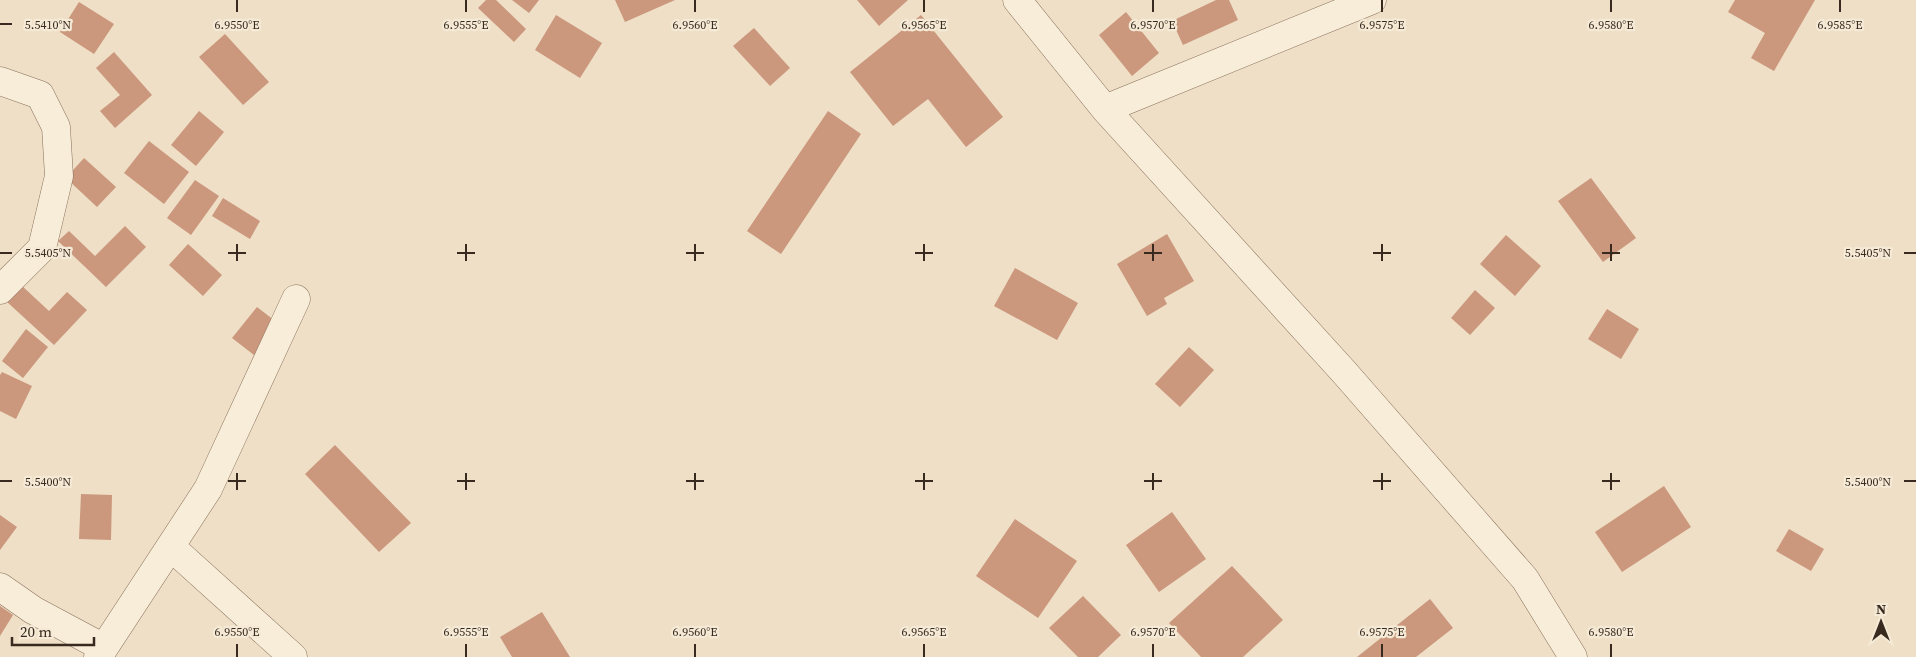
<svg xmlns="http://www.w3.org/2000/svg" width="1916" height="657" font-family="'Source Serif 4',serif">
<style>
.building{fill:#cb977d}
.lines{fill:none;stroke-linecap:round;stroke-linejoin:round}
.minor-casing{stroke:#89715c;stroke-width:29}
.minor{stroke:#f8edd9;stroke-width:28}
.ticks{fill:none;stroke:#392a1f;stroke-width:2}
.ticks-label{font-size:12px;text-anchor:middle;fill:#392a1f;stroke:#f5ead6;stroke-width:4.5;stroke-linejoin:round;paint-order:stroke}
</style>
<rect width="100%" height="100%" fill="#eedfc6"/>
<path class="building" d="M486,0H496L526,29L514,42L478,8Z
M512,0H539L529,13Z
M615,0H675L625,22Z
M857,0H908L879,26Z
M1216,0H1229L1238,20L1183,45L1172,21Z
M1735,0H1815L1774,71L1751,58L1765,33L1728,12Z
M79,2L114,24L94,54L60,32Z
M1126,12L1159,53L1132,76L1099,35Z
M556,15L602,43L580,78L535,50Z
M921,15L1003,117L966,147L928,99L893,126L850,72Z
M754,28L790,68L770,86L733,46Z
M225,34L269,82L243,105L199,57Z
M114,52L152,95L115,128L100,111L120,95L96,68Z
M199,111L224,132L196,166L171,145Z
M828,111L861,134L781,254L747,231Z
M149,141L189,172L164,204L124,173Z
M84,158L116,187L97,207L66,178Z
M1591,178L1636,238L1603,262L1558,201Z
M195,180L219,196L191,235L167,218Z
M223,198L260,221L250,239L212,216Z
M125,226L146,247L106,287L58,241L69,231L95,256Z
M1167,234L1194,281L1164,298L1167,304L1147,316L1117,264Z
M1506,235L1541,266L1515,296L1480,264Z
M188,244L222,275L203,296L169,265Z
M1015,268L1078,303L1057,340L994,306Z
M21,285L49,311L67,292L87,310L54,345L6,301Z
M1475,290L1495,308L1470,335L1451,318Z
M257,307L279,324L254,355L232,338Z
M1607,309L1639,329L1621,359L1588,339Z
M26,329L48,347L23,378L2,361Z
M1189,347L1214,370L1180,407L1155,384Z
M2,372L32,386L16,419L0,411V375Z
M335,445L411,523L379,552L305,474Z
M1664,486L1691,527L1622,572L1595,532Z
M81,494L112,495L111,540L79,539Z
M1172,512L1206,559L1159,592L1126,545Z
M0,515L17,527L0,550Z
M1015,519L1077,561L1038,618L976,576Z
M1789,529L1824,549L1811,571L1776,551Z
M1232,566L1283,620L1243,657H1201L1169,623Z
M1083,596L1121,635L1098,657H1078L1049,628Z
M1430,599L1453,628L1416,657H1357Z
M0,606L13,615L0,636Z
M542,612L570,657H512L500,637Z"/>
<g class="lines">
<g class="minor-casing">
<path id="minor" d="M1017,0L1105,109L1344,372L1525,579L1573,657
M0,81L40,95L56,127L59,176L42,248L0,290
M1105,109L1372,0
M171,547L293,657
M0,587L33,610L104,648
M98,657L208,489L296,299"/>
</g>
<use href="#minor" class="minor"/>
</g>
<path class="ticks" d="M237,0V12M466,0V12M695,0V12M924,0V12M1153,0V12M1382,0V12M1611,0V12M1840,0V12M0,24H12M237,244V261M466,244V261M695,244V261M924,244V261M1153,244V261M1382,244V261M1611,244V261M0,253H12M228,253H246M457,253H475M686,253H704M915,253H933M1144,253H1162M1373,253H1391M1602,253H1620M1904,253H1916M237,473V490M466,473V490M695,473V490M924,473V490M1153,473V490M1382,473V490M1611,473V490M0,481H12M228,481H246M457,481H475M686,481H704M915,481H933M1144,481H1162M1373,481H1391M1602,481H1620M1904,481H1916M237,644V657M466,644V657M695,644V657M924,644V657M1153,644V657M1382,644V657M1611,644V657"/>
<g class="ticks-label">
<text x="48" y="29">5.5410°N</text>
<text x="237" y="29">6.9550°E</text>
<text x="466" y="29">6.9555°E</text>
<text x="695" y="29">6.9560°E</text>
<text x="924" y="29">6.9565°E</text>
<text x="1153" y="29">6.9570°E</text>
<text x="1382" y="29">6.9575°E</text>
<text x="1611" y="29">6.9580°E</text>
<text x="1840" y="29">6.9585°E</text>
<text x="48" y="257">5.5405°N</text>
<text x="1868" y="257">5.5405°N</text>
<text x="48" y="486">5.5400°N</text>
<text x="1868" y="486">5.5400°N</text>
<text x="237" y="636">6.9550°E</text>
<text x="466" y="636">6.9555°E</text>
<text x="695" y="636">6.9560°E</text>
<text x="924" y="636">6.9565°E</text>
<text x="1153" y="636">6.9570°E</text>
<text x="1382" y="636">6.9575°E</text>
<text x="1611" y="636">6.9580°E</text>
</g>
<g transform="translate(1881 622)" stroke="#f5ead6" stroke-width="4" paint-order="stroke">
<path d="M0-4L9 19L0 12L-9 19Z" fill="#392a1f"/>
<text y="-8" font-size="14" font-weight="bold" text-anchor="middle" fill="#392a1f">N</text>
</g>
<path d="M12 637v8h82v-8" fill="none" stroke="#392a1f" stroke-width="2.5"/>
<text x="20" y="637" font-size="15" fill="#392a1f" stroke="#f5ead6" stroke-width="4" paint-order="stroke">20 m</text>
</svg>
